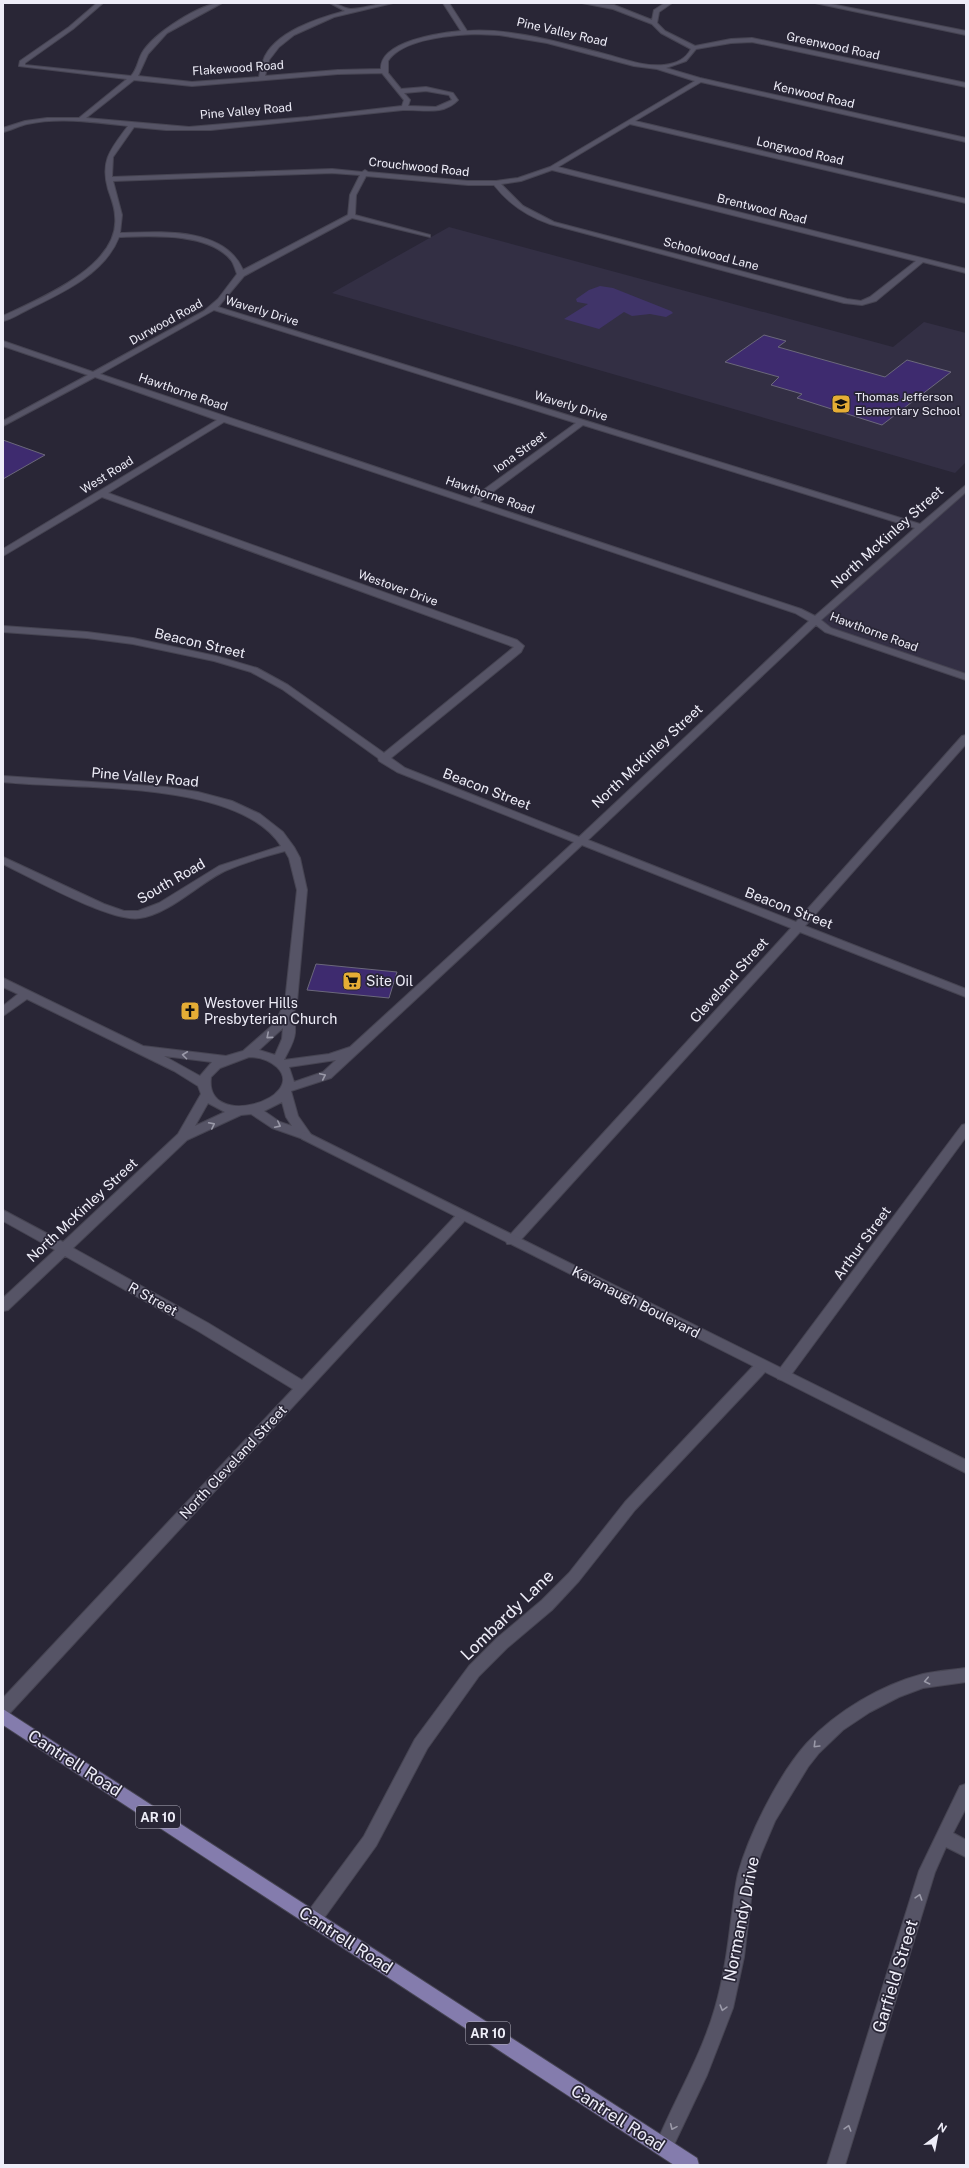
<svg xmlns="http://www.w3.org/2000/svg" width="969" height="2168" font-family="'Public Sans',sans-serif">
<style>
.built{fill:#332f44}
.green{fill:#403469}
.building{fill:#3e2b6f;stroke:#6b687b}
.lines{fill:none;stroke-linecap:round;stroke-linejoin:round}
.minor-casing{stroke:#464452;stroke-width:2}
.tertiary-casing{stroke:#464452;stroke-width:2}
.primary-casing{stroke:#464452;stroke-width:2}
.minor{fill:#565466;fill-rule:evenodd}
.tertiary{fill:#565466;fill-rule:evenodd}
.primary{fill:#847cad;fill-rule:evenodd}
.oneway{stroke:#9a99a8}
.labels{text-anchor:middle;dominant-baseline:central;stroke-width:3.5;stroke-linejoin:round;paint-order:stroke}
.far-street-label{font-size:12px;fill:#eeedf8;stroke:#292636}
.far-poi-label{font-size:12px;fill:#eeedf8;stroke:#292636;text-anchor:start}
.shield{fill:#292636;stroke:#b3b1be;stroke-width:1}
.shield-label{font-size:13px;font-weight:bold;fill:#eeedf8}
.street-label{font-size:14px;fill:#eeedf8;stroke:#292636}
.poi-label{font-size:14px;fill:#eeedf8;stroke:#292636;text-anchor:start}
.near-street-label{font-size:17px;fill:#eeedf8;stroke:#292636}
</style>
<rect width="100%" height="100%" fill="#292636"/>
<path class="built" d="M449,227L893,347L924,322L966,333V462L955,473L332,293Z
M966,488V677L828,630L816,621Z"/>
<path class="green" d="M600,286L613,288L671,311L673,313L666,317L650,314L632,316L624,312L599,329L564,319L588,304L577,302L576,299L589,290Z"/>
<path class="building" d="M764,335L786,341L778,347L885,377L907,360L951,372L882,425L797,398L802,394L771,385L779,377L725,362Z
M3,440L45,455L3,479Z
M316,964L397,972L389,998L307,990Z"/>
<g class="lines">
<g class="minor-casing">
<path id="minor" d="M97,3H103L73,29L25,63V65L131,76C137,70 138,60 142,53C153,34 200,3 222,3L167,33L148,54L138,76L192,82L259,77C260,72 261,66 263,61C273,32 319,18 345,11L330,3C338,3 344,9 351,9C362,9 379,3 393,3L334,17L294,35L279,47L269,60L265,76L338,70L381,69C380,41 440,33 461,31L443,3H449L467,31C512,28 557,42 601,53C621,58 642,67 664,65C675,64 686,59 691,49L661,33L652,24L613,9L582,3L614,5L652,20L654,10L665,3H672L659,12L657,23L665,31L695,46L731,39L752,38L966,83V87L752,42L731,43L696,49L686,61L666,68L700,78L966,138V142L701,82L635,121L966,199V203L630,124L558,167L966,269V273L923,262L876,301L862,305L844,303L550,224C527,216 509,204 494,185H468L366,176L356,195L355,215L430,235V237L352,218L244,276L218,307L920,524L966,485V492L821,620L831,628L966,674V680L825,632L816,625L588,840L796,922L962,736L966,735V744L805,926L966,989V997L800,932L517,1244H507L506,1241L507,1238L791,928L582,845L331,1078L291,1091L298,1116L312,1136L310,1139L306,1140L272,1128L251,1114L241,1115L187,1140L73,1248L208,1323L302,1380L458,1213H468L469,1216L9,1714L3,1716V1698L293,1389L198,1331L65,1256L8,1310L3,1311V1298L55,1250L3,1221V1210L63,1242L178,1134L201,1094L198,1086L174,1071L27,999L3,1016V1006L18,994L3,987V978L143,1046L226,1056L243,1051L275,1023L285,1002L297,890L289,858L285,851C266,856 246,862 227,870C200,882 170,914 140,918C112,923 32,878 3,864V857L104,904L124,911H138L159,903L219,866L281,846C238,779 76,790 3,782V776L166,787L198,792L232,801L260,814L283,832L294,847L300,858L307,890L297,1002C291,1017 296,1019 295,1033C294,1043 288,1051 284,1060L329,1054L350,1047L574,842L397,772L379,761L378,758L282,689L251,672L214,661L133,644L87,638L3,632V626L87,632L133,638L216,656L257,668L288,685L384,753L514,647L102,497L3,556V549L217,420L95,377L3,426V421L88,375L3,346V341L93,372L204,311L218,299L237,274C235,269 234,264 231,260C208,232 152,236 119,237C105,273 64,292 31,308C22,312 13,319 3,321V316C39,299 121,266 115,216C115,207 111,198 108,189C100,160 111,149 128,126C94,122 60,117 27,124C19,126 11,130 3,132V128L25,121L47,118H79L127,79L19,66L20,61L69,27ZM475,34L499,35L547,43L634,66L657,69L695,81L550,167L518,178L496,181H468L368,172L365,170L362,172L332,169L112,177L113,157L134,127L166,130H211L403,110C422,109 443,116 458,100L453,93L426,87L401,89L388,73V61C402,39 452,35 475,34ZM382,73L404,100L402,106L308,117L189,127L86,118L134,80L192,86L338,74ZM426,91L449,95L452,100L436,107L408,106L410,100L404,93ZM552,170L916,261L870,297L861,301L847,299L554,222L523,206L501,184L521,181ZM332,173L360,175L350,195L348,215L243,270C224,226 159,232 120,233L122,215L113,181ZM214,310L576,423L471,499L100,374ZM224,422L795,613L809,621L579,837L405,768L391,758L521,652L524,646L517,640L108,493ZM583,425L915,528L815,616L801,609L479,502ZM283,1028L282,1039L275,1055L259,1050ZM164,1056L212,1062L200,1076ZM249,1057C259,1057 269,1060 277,1067C309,1099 204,1131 211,1077L220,1068ZM336,1060L323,1072L294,1082L289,1067ZM282,1102L286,1117L292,1126L280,1122L264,1111ZM208,1103L225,1112L195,1126Z
M815,3H826L966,31V35Z
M966,1124V1137L788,1379L783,1380L778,1379L776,1375L778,1371L962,1125Z
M762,1361L767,1362L769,1366L767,1370L635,1510L579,1581L552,1610L507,1648L479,1676L427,1749L376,1846L319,1925L313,1927L307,1925L304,1919L307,1913L364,1836L415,1739L469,1666L497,1638L542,1600L569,1573L625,1502L757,1362Z
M966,1668V1682L923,1688L899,1697L870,1712L843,1730L819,1753L808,1767L775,1821L761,1854L754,1875L744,1957L733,2008L707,2075L670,2153L664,2156L658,2153L655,2147C674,2100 701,2057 715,2008C724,1977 728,1945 732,1913C734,1900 735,1886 738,1874C749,1834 779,1774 807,1743C837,1711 881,1685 923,1674C937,1671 952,1670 966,1668Z
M966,1784V1808L953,1833L966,1840V1857L946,1847L935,1872L845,2165H827L919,1871L960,1786Z"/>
</g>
<g class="tertiary-casing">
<path id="tertiary" d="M306,1132L966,1460V1473L302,1139L300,1136L302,1133Z"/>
</g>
<g class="primary-casing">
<path id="primary" d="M3,1709L697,2158L699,2165H674L3,1725Z"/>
</g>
<use href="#minor" class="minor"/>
<use href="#tertiary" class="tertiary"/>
<use href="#primary" class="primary"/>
</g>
<defs><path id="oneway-chevron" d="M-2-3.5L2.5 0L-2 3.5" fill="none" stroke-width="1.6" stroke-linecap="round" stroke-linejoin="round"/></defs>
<g class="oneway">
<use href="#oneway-chevron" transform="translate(269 1036) rotate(139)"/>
<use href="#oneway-chevron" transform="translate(185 1055) rotate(-173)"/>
<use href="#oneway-chevron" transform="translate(323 1076) rotate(-25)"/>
<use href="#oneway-chevron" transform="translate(212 1125) rotate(-27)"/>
<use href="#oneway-chevron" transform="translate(278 1125) rotate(27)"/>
<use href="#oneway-chevron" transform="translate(927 1681) rotate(167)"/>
<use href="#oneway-chevron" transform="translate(816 1745) rotate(135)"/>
<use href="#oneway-chevron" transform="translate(919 1897) rotate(-73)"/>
<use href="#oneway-chevron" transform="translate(723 2008) rotate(106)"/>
<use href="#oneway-chevron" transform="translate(673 2127) rotate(114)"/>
<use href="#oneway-chevron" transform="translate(848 2128) rotate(-73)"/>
</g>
<defs>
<g id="school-square" transform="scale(1)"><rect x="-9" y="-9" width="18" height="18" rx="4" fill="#e5ad35" stroke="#292636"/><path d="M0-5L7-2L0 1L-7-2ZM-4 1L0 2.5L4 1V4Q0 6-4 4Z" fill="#111"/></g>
<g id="supermarket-square" transform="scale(1)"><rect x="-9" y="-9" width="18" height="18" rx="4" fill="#e5ad35" stroke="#292636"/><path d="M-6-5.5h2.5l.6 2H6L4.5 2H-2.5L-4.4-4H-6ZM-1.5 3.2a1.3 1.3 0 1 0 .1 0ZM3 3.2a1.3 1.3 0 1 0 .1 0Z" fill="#111"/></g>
<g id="church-square" transform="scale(1)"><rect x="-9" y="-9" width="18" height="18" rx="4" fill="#e5ad35" stroke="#292636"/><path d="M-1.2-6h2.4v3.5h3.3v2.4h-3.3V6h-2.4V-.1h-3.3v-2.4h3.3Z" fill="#111"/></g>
</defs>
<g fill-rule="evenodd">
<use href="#school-square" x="841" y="404"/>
<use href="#supermarket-square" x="352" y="981"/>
<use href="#church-square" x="190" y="1011"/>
</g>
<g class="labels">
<g class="far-street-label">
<text transform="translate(562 32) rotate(13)">Pine Valley Road</text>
<text transform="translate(833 46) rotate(12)">Greenwood Road</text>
<text transform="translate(238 68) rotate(-4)">Flakewood Road</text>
<text transform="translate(814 95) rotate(13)">Kenwood Road</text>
<text transform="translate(246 111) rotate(-5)">Pine Valley Road</text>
<text transform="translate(800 151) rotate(13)">Longwood Road</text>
<text transform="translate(419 167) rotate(6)">Crouchwood Road</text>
<text transform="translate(762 209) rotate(14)">Brentwood Road</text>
<text transform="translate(711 254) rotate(15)">Schoolwood Lane</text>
<text transform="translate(262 311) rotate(17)">Waverly Drive</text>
<text transform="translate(166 322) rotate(-29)">Durwood Road</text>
<text transform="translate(183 392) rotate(19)">Hawthorne Road</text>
<text transform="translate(571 406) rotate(17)">Waverly Drive</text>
<text transform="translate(520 452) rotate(-36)">Iona Street</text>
<text transform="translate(107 475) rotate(-32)">West Road</text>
<text transform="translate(490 495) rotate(19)">Hawthorne Road</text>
<text transform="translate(398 588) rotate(20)">Westover Drive</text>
<text transform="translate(874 632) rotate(20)">Hawthorne Road</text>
</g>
<g class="far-poi-label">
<text x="855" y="397">Thomas Jefferson<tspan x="855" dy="14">Elementary School</tspan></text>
</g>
<g class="shield">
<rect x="136" y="1806" width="44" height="22" rx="3"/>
<rect x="466" y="2022" width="44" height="22" rx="3"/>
</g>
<g class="shield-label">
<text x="158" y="1817">AR 10</text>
<text x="488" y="2033">AR 10</text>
</g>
<g class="street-label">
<text transform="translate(887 537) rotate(-42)">North McKinley Street</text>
<text transform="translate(200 643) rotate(13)">Beacon Street</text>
<text transform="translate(647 756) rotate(-43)">North McKinley Street</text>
<text transform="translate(145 777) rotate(5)">Pine Valley Road</text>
<text transform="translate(487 789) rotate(21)">Beacon Street</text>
<text transform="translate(171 881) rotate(-30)">South Road</text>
<text transform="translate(789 908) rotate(21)">Beacon Street</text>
<text transform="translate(729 980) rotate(-48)">Cleveland Street</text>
<text transform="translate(82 1210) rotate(-43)">North McKinley Street</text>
<text transform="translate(862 1243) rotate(-54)">Arthur Street</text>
<text transform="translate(153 1299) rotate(29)">R Street</text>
<text transform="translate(636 1302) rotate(27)">Kavanaugh Boulevard</text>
<text transform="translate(233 1462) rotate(-47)">North Cleveland Street</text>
</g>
<g class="poi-label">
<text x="366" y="981">Site Oil</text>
<text x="204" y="1003">Westover Hills<tspan x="204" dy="16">Presbyterian Church</tspan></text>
</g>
<g class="near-street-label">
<text transform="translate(507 1615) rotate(-44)">Lombardy Lane</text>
<text transform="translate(75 1763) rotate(33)">Cantrell Road</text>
<text transform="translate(741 1919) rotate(-79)">Normandy Drive</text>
<text transform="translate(346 1940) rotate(33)">Cantrell Road</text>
<text transform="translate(895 1976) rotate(-73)">Garfield Street</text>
<text transform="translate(618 2118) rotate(33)">Cantrell Road</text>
</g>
</g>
<rect width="969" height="2168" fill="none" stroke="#eeedf8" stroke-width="8"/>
<g transform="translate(937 2136) rotate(32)" stroke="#292636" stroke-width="3" paint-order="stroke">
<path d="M0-3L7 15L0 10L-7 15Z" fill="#eeedf8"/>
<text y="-6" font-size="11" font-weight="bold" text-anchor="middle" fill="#eeedf8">N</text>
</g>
</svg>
